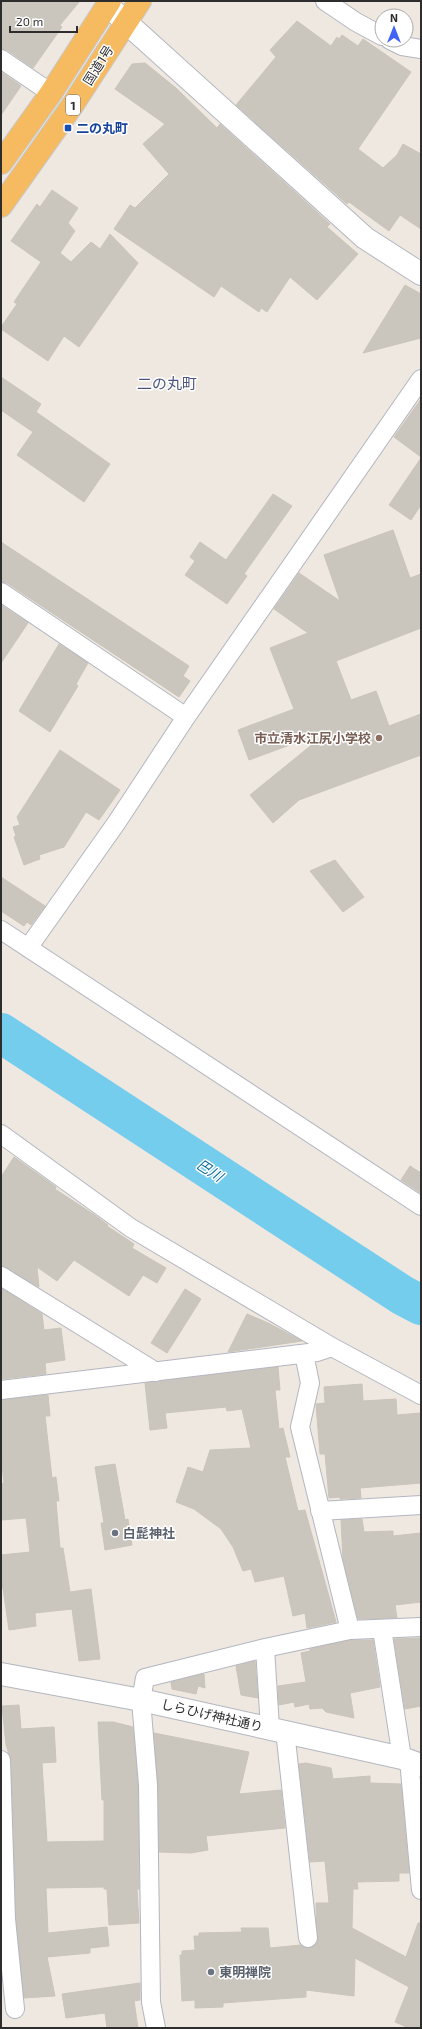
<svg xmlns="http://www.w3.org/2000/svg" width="422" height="2029" font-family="'Exo 2','Noto Sans JP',sans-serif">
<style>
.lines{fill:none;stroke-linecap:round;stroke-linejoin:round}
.river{stroke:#75cdee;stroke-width:40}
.building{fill:#cac6be;stroke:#cac4b9}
.minor-casing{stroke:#b3b6c0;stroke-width:20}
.tertiary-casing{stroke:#b3b6c0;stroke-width:24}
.trunk-casing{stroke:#c8c8c8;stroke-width:24}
.minor{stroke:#fff;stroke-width:18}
.tertiary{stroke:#fff;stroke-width:22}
.trunk{stroke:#f6ba60;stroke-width:22}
.transit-dot{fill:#1a4fb4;stroke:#fff;stroke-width:1.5}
.education-dot{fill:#8d6e63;stroke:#fff;stroke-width:1.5}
.worship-dot{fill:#6b7280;stroke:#fff;stroke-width:1.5}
.labels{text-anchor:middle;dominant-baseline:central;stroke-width:3;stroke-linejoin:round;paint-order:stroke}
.shield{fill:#fff;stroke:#6c6c6c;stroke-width:1}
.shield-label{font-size:12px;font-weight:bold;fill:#2d2d2d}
.street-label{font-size:13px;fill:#2d2d2d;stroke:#fff}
.transit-label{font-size:13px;font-weight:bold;fill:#164399;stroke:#fff;text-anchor:start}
.education-label{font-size:13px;font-weight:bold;fill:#785e54;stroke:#fff;text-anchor:end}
.worship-label{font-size:13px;font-weight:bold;fill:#5b616d;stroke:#fff;text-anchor:start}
.water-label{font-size:14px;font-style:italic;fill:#0f6c9f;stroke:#fff}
.quarter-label{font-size:15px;fill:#4d557e;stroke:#fff}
</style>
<rect width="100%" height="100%" fill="#eee8e0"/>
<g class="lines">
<path class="river" d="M1,1033L402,1295L421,1305"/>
</g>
<path class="building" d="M1,1H80L60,25L62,27L33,68L7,50L1,49Z
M297,21L331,46L337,37L339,39L342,35L358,46L363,39L411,72L358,149L383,168L397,155L403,144L421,154V229L400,215L389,231L349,202L347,204L236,105L276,57L270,50Z
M145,63L176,88L217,128L220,124L330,224L327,227L358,254L317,300L290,277L267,312L261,308L259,312L221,286L214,297L114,229L130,205L135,208L169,174L143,144L165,124L115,89L132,64Z
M1,72L21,86L1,115Z
M52,190L78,208L68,223L75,231L60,253L71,262L91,242L100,249L110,234L138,263L79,347L64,336L48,361L1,329V327L17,304L14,302L41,262L11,241L37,204L40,207Z
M405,285L421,294V338L363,353Z
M1,377L41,404L36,412L110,464L84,502L17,455L33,432L1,410Z
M421,399V457L394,437Z
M421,458V505L411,520L389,505Z
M273,494L292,506L244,574L247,576L227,604L185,575L195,561L190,557L200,542L226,560Z
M393,530L410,578L421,574V628L336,661L351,700L376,691L389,726L421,714V755L299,800L273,823L250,795L330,730L249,760L238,730L294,709L270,648L308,633L274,609L299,573L340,601L324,555Z
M1,542L189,666L183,676L190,681L179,697L7,583L1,582Z
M1,605L28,623L1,663Z
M59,644L88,663L76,684L78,686L50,732L19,711Z
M60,750L120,790L99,820L86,812L64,847L39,855L40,859L24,865L14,837L16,836L13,827L20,825L17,817Z
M335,860L364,897L343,912L310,871Z
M1,877L45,906L31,925L27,922L24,926L1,911Z
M14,1157L56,1187L55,1189L96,1216L108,1225L107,1226L134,1244L132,1248L166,1268L157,1283L143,1275L129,1296L74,1260L57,1281L37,1267L39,1287L1,1266V1177Z
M410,1166L421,1173V1193L401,1180Z
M1,1288L42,1314L44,1330L61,1328L65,1360L45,1363L46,1374L1,1379Z
M185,1289L201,1299L167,1353L151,1343Z
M247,1314L268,1323L302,1341L228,1352Z
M278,1367L280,1390H275L279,1429L283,1428L290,1457H285L298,1511L305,1510L336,1622L307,1628L305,1613L293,1616L284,1576L255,1582L251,1569L243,1571L233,1547L221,1529L194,1509L176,1502L188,1467L203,1472L210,1450L251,1448L242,1409L227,1411L226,1407L165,1413L167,1428L150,1430L145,1383Z
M362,1384L363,1401L396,1399L397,1415L421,1413V1483L360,1488L361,1498L340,1499V1497L329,1498L325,1454H320L316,1404L325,1403L324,1387Z
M48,1395L50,1416H45L52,1478L56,1477L59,1501H56L60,1548H63L70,1592L91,1589L100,1659L79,1661L72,1609L35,1613L36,1626L9,1630L3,1588H1V1555L30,1552L26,1518L1,1520V1484L4,1483L1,1456V1400Z
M115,1464L125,1520L128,1519L132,1545L105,1550L101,1523H104L95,1467Z
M362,1519L364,1532L393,1531V1536L421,1533V1602L395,1605L397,1618L358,1619L343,1559L341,1520Z
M421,1638V1706L405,1709L394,1639Z
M351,1640H373L380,1687L350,1693L354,1718L326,1712L322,1708L310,1709L309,1704L295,1707L294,1702L279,1705L278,1686L306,1682L301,1653L310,1651V1649Z
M255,1661L258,1698L241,1695L236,1666Z
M204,1674L205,1688L198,1686L196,1694L172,1689L171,1682Z
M19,1705L21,1729L54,1727L56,1762L42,1763L47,1842L104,1841V1800H102L98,1722H113L133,1727L138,1786L139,1889H137L139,1923L109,1925L107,1889H104V1887L46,1888L48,1933L107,1927L109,1946L90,1948V1953L47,1957L55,1996L24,1998L16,1918L11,1760L6,1745L2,1706Z
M154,1733L249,1752L239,1794L281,1790L285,1828L206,1836L208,1850L191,1853L159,1852L158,1785Z
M306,1763L331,1768L333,1779L370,1776V1783L401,1784L409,1873H399V1881L357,1882L358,1889H353L352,1928L406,1957L418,1923H421V2028H409L395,2022L409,1987L355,1958L354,1996L306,1990V1997L223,2003V2007L195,2008V2000L182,2001L180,1955H182V1951L195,1950L194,1936H199V1933L242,1932L241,1928H268L270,1948L301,1945L310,1948L317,1943L316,1903H329L325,1861L310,1862L299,1764Z
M140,1983V2000L134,2001L138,2028H107L105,2013L66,2018L62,1994Z"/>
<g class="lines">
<g class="minor-casing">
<path id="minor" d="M325,1L356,22L382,36
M390,40L402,46L421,49
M1,59L51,93
M1,592L186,717
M1,930L421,1206
M28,948L117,822L186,717L421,379
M1,1134L131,1228L332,1347L421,1395
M1,1276L156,1372
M304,1354L310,1383L300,1427L350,1630
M1,1390L317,1352L332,1347
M320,1511L421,1505
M382,1629L402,1758
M265,1648L270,1728
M285,1731L308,1938
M1,1760L6,1919L15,2009
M409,1760L421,1890
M156,2028L151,2002L148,1785L141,1700L145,1678L265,1648L350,1630L421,1627"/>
</g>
<g class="tertiary-casing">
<path id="tertiary" d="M107,5L365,238L421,274
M1,1674L141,1700L402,1758L421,1765"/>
</g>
<g class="trunk-casing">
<path id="trunk" d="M1,163L51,93L110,1
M1,206L72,106L140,1"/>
</g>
<use href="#minor" class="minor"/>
<use href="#tertiary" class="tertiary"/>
<use href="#trunk" class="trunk"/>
</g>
<rect class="transit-dot" x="64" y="124" width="8" height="8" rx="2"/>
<circle class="education-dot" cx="379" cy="738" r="4"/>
<g class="worship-dot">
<circle cx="115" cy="1533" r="4"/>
<circle cx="211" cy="1972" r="4"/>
</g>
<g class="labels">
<rect class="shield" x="66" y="95" width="14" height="20" rx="3"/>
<g class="shield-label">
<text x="73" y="105">1</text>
</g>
<g class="street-label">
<text transform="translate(98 65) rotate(-58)">国道1号</text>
<text transform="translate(212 1715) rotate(13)">しらひげ神社通り</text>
</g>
<g class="transit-label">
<text x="76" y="128">二の丸町</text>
</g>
<g class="education-label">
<text x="371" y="738">市立清水江尻小学校</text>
</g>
<g class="worship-label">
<text x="123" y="1533">白髭神社</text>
<text x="219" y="1972">東明禅院</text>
</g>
<g class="water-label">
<text transform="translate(210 1170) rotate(33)">巴川</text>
</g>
<g class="quarter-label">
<text x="167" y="383">二の丸町</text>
</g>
</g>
<rect width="422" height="2029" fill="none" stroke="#2d2d2d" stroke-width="4"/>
<g transform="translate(394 28)"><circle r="19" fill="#ffffff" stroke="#ababab"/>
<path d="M0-3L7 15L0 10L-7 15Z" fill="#4363f8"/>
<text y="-6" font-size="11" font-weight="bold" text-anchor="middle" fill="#2d2d2d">N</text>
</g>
<path d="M10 26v6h67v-6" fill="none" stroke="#2d2d2d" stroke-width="2"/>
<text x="16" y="26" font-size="12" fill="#2d2d2d" stroke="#ffffff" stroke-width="3" paint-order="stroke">20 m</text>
</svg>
